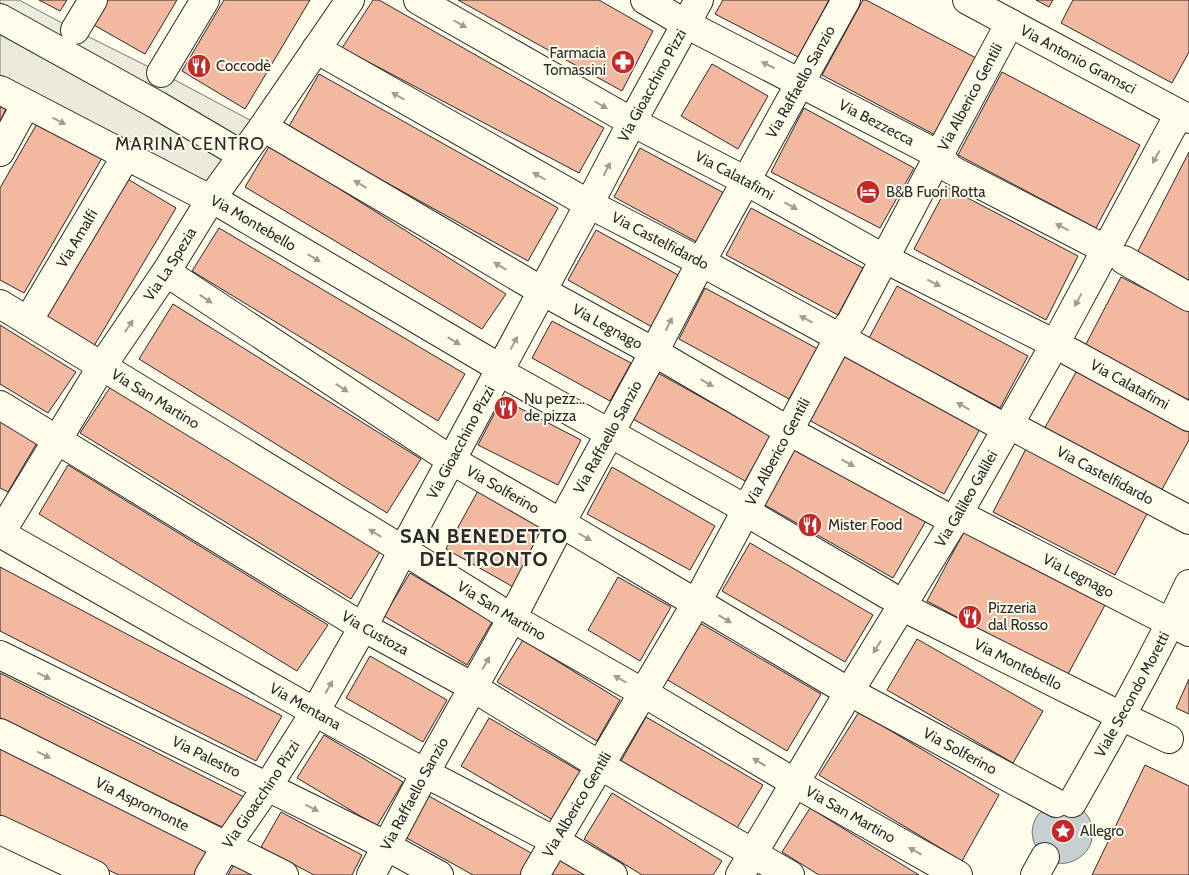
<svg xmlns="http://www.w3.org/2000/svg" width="1189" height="875" font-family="Cabin,sans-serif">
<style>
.parking{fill:#eceadb;stroke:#74746e}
.water{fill:#c7d0d0;stroke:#74746e}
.building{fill:#f2b8a0;stroke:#2b2b2b}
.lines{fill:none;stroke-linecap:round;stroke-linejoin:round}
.minor-casing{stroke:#2b2b2b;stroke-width:30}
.minor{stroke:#fdfbea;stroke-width:28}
.oneway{fill:#9e9d94}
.labels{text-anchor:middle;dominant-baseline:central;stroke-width:4;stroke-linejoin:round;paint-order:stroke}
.poi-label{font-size:15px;fill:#2b2b2b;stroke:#fdfbea;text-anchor:start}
.street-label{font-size:15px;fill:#2b2b2b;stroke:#fdfbea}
.quarter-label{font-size:18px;letter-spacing:1px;fill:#2b2b2b;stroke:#fdfbea}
.district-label{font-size:20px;font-weight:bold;letter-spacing:1px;fill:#2b2b2b;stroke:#fdfbea}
</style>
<rect width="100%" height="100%" fill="#fdfbea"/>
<path class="parking" d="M0,0H19L75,30L173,79L263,127L211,199L0,90Z"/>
<path class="water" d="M1046,807L1081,808C1090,818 1094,824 1092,838C1090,856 1067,869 1051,861C1034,853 1026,831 1038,815C1040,812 1043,810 1046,807Z"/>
<path class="building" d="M39,0H67L60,11Z
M105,0H177L145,54L92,24Z
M224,0H310L245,109L182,71Z
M373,0H379L604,128L579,173L342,48Z
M458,0H599L653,31L622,91Z
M723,0H829L798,57L715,14Z
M863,0H866L978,59L937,136L822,75Z
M1036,0H1053L1049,7Z
M1073,0H1189V52L1172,83L1061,23Z
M712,64L768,96L738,149L681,116Z
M1002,72L1140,145L1096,228L958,155Z
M319,74L558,208L528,261L288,128Z
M0,106L6,109L0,121Z
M804,108L914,168L880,228L771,172Z
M38,122L102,158L24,293L0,280V188Z
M270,145L506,294L482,329L245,187Z
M640,148L724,193L697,242L614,197Z
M1189,152V282L1136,255Z
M126,178L176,208L94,346L43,315Z
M947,187L1078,256L1046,320L914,249Z
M751,208L863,268L838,315L726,255Z
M219,228L465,374L438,421L192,271Z
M596,230L680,276L652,327L568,280Z
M1121,277L1189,311V400L1085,346Z
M897,286L1028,356L1000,408L869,338Z
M705,288L818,349L789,399L679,339Z
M173,304L421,459L387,513L139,359Z
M552,321L631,363L610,401L532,358Z
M0,325L76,372L48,413L0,384Z
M844,355L980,429L944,494L809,420Z
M1079,367L1189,427V440L1159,495L1043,431Z
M658,373L771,436L745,481L633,419Z
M111,386L381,550L351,599L80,433Z
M502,399L581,440L558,485L478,445Z
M0,419L38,441L8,492L0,488Z
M796,445L927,519L893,578L763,504Z
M1027,447L1149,510L1115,575L993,512Z
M68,465L328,625L297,671L39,514Z
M612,467L715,526L690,570L587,514Z
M479,489L549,529L515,588L446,549Z
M965,530L1105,605L1067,676L927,601Z
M750,543L873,615L845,662L722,591Z
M0,567L282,716L256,761L0,631Z
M410,573L492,622L467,665L384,616Z
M618,577L671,607L640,661L588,630Z
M700,623L821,694L787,751L666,679Z
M917,639L1043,711L1013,763L887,690Z
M523,640L620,700L597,741L497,682Z
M370,656L447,700L423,742L346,698Z
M0,673L244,797L226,829L0,718Z
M1189,679V714L1176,708Z
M859,712L999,795L962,861L819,775Z
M646,717L763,785L737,828L621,761Z
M489,718L583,773L553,820L461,766Z
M324,735L403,782L377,826L297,778Z
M0,749L208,852L194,875H119L0,820Z
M1145,765L1189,786V875H1092Z
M612,793L722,861L713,875H642L584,839Z
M427,795L533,854L522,875H473L403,836Z
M810,808L919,875H819L782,852Z
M281,812L362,855L352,875H314L261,847Z
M560,860L586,875H551Z
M235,863L257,875H228Z"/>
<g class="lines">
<g class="minor-casing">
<g id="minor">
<path id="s1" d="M418,0L632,122L746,181L885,259L1055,344"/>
<path id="s2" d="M645,0L686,24L939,155L950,169L1105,249"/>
<path id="s3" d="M967,0L1189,119"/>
<path d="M0,18L157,105L230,148"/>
<path d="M75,30L93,0"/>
<path id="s4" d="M316,49L589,204L701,262L1007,429"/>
<path d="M161,73L205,0"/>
<path id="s5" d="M0,90L200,194L223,205L500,368"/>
<path id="s6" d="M263,127L542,291L654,352L789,431L954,521"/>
<path d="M0,152L26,104"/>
<path d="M1124,260L1189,297"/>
<path id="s7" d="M166,272L451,460L561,523L684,596L697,602L849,692"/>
<path id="s8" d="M0,304L403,550L512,618L654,699L807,790L958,875"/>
<path id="s9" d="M28,321L126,156"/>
<path id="s10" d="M1070,352L1189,417"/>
<path d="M507,376L602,429"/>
<path id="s11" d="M0,405L363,627L464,682L601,766L753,853"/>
<path id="s12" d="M1021,431L1189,520"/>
<path d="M617,437L737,504"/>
<path d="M753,516L888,595"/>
<path id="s13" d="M968,519L1171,623L1189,632"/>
<path id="s14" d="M0,533L315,712L425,773L555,841L613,875"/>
<path id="s15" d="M0,534L102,366L166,272L211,199L263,127L350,0"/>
<path id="s16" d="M915,613L1121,716L1169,739"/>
<path id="s17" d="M0,655L375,840L439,875"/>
<path id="s18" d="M863,699L1056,803"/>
<path id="s19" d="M0,733L284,875"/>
<path id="s20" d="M1072,803C1113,731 1154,659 1189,584"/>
<path d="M0,830L95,875"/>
<path d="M764,860L790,875"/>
<path id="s21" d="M209,875L227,845L268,786L315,712L363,627L403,550L589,204L632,122L699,0"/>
<path id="s22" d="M371,875L425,773L512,618L561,523L654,352L701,262L846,0"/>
<path id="s23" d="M535,875L697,602L839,337L851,322L939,155L1004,34L1012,24"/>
<path id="s24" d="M740,875L849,692L954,521L1055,344L1179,114"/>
<path d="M1035,875L1045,857"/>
</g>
</g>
<use href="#minor" class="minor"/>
</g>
<defs><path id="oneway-solid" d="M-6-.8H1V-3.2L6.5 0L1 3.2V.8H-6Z" transform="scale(1.25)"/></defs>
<g class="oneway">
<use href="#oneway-solid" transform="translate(460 24) rotate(30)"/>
<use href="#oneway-solid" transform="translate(768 65) rotate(-153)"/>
<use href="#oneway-solid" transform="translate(398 96) rotate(-150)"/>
<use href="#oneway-solid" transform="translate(601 105) rotate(30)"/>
<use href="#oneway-solid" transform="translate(59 121) rotate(27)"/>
<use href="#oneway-solid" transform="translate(1156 157) rotate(119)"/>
<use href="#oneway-solid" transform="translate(607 169) rotate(-63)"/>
<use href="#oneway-solid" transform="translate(539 176) rotate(-150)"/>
<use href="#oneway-solid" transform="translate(360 184) rotate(-149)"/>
<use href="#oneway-solid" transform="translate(791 206) rotate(29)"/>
<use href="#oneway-solid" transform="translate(1062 227) rotate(-153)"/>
<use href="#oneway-solid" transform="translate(314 258) rotate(31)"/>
<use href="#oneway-solid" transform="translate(500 266) rotate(-149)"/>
<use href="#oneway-solid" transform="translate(934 283) rotate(27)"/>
<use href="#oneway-solid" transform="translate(206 299) rotate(33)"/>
<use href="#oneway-solid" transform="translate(1078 300) rotate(118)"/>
<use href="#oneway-solid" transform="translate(806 319) rotate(-152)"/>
<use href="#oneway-solid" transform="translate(669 324) rotate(-63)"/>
<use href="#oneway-solid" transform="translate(129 326) rotate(-56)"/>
<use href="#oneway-solid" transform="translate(454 341) rotate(31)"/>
<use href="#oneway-solid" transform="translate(514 343) rotate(-62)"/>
<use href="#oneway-solid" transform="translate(707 383) rotate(30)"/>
<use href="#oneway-solid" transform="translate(342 388) rotate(33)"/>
<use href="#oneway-solid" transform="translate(963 406) rotate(-151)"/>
<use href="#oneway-solid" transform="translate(848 463) rotate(29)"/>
<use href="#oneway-solid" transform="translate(375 533) rotate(-149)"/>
<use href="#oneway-solid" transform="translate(585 537) rotate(30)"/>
<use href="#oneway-solid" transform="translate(725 619) rotate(31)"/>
<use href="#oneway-solid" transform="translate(877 647) rotate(122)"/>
<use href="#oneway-solid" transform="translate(486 663) rotate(-60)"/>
<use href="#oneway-solid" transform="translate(44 676) rotate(26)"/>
<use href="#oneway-solid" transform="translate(620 679) rotate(-150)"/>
<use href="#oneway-solid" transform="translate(329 687) rotate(-61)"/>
<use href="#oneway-solid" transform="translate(44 755) rotate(26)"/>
<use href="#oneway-solid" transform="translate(759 762) rotate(-149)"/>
<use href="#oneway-solid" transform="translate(312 808) rotate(27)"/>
<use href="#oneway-solid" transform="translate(915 851) rotate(-151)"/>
</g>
<defs>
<g id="pharmacy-disc" transform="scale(1.25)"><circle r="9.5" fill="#c62828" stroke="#fdfbea"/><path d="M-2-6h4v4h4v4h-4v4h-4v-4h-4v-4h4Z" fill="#fff"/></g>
<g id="restaurant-disc" transform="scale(1.25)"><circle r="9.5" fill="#c62828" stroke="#fdfbea"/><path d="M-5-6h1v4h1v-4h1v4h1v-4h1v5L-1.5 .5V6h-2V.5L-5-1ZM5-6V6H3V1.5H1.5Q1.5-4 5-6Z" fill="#fff"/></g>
<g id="hotel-disc" transform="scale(1.25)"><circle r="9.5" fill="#c62828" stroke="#fdfbea"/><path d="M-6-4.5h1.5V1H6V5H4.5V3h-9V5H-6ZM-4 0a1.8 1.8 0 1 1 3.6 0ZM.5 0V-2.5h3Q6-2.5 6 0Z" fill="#fff"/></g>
<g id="sight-disc" transform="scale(1.25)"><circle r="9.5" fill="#c62828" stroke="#fdfbea"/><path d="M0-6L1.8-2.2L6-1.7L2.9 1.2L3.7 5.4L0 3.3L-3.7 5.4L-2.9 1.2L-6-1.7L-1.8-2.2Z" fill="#fff"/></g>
</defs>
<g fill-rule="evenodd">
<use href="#pharmacy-disc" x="623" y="62"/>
<use href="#restaurant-disc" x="199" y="66"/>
<use href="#hotel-disc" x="868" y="192"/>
<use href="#restaurant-disc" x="506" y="408"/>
<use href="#restaurant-disc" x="810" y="525"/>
<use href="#restaurant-disc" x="970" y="617"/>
<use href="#sight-disc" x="1063" y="831"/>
</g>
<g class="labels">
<g class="poi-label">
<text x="606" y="53" text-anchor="end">Farmacia<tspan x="606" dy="17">Tomassini</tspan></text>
<text x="216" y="66">Coccodè</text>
<text x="886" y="192">B&amp;B Fuori Rotta</text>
<text x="524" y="399">Nu pezz...<tspan x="524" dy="17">de pizza</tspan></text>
<text x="828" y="525">Mister Food</text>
<text x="988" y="608">Pizzeria<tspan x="988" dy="17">dal Rosso</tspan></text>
<text x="1080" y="831">Allegro</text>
</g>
<g class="street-label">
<text stroke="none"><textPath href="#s3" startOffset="126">Via Antonio Gramsci</textPath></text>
<text stroke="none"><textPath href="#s22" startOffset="902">Via Raffaello Sanzio</textPath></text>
<text stroke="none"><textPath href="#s21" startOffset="906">Via Gioacchino Pizzi</textPath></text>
<text stroke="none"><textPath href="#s23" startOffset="892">Via Alberico Gentili</textPath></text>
<text stroke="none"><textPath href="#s2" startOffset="262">Via Bezzecca</textPath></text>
<text stroke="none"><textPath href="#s1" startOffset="362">Via Calatafimi</textPath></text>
<text stroke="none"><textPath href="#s5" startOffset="286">Via Montebello</textPath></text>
<text stroke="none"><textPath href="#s9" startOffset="96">Via Amalfi</textPath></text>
<text stroke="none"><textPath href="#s4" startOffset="394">Via Castelfidardo</textPath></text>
<text stroke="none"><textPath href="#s15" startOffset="319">Via La Spezia</textPath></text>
<text stroke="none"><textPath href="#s6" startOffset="398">Via Legnago</textPath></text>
<text stroke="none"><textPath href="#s10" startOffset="68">Via Calatafimi</textPath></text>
<text stroke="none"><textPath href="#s8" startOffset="182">Via San Martino</textPath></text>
<text stroke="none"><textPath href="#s22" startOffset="498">Via Raffaello Sanzio</textPath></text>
<text stroke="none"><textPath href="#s21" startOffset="501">Via Gioacchino Pizzi</textPath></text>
<text stroke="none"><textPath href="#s23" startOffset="488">Via Alberico Gentili</textPath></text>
<text stroke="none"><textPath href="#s12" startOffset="95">Via Castelfidardo</textPath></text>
<text stroke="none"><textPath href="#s7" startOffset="401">Via Solferino</textPath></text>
<text stroke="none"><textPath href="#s24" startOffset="439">Via Galileo Galilei</textPath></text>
<text stroke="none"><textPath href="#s13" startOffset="124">Via Legnago</textPath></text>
<text stroke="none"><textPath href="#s8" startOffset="588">Via San Martino</textPath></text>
<text stroke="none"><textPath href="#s11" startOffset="439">Via Custoza</textPath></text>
<text stroke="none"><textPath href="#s16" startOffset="115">Via Montebello</textPath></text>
<text stroke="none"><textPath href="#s20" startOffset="124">Viale Secondo Moretti</textPath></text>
<text stroke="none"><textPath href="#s14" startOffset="351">Via Mentana</textPath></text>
<text stroke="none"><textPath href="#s18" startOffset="110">Via Solferino</textPath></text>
<text stroke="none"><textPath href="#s17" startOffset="230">Via Palestro</textPath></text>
<text stroke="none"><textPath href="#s22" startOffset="92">Via Raffaello Sanzio</textPath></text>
<text stroke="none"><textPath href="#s21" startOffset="96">Via Gioacchino Pizzi</textPath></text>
<text stroke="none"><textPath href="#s19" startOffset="159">Via Aspromonte</textPath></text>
<text stroke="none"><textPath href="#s23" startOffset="82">Via Alberico Gentili</textPath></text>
<text stroke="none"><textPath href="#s8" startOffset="992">Via San Martino</textPath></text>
</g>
<g class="quarter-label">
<text x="190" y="144">MARINA CENTRO</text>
</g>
<g class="district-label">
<text x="484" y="536">SAN BENEDETTO<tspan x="484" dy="23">DEL TRONTO</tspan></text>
</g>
</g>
</svg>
